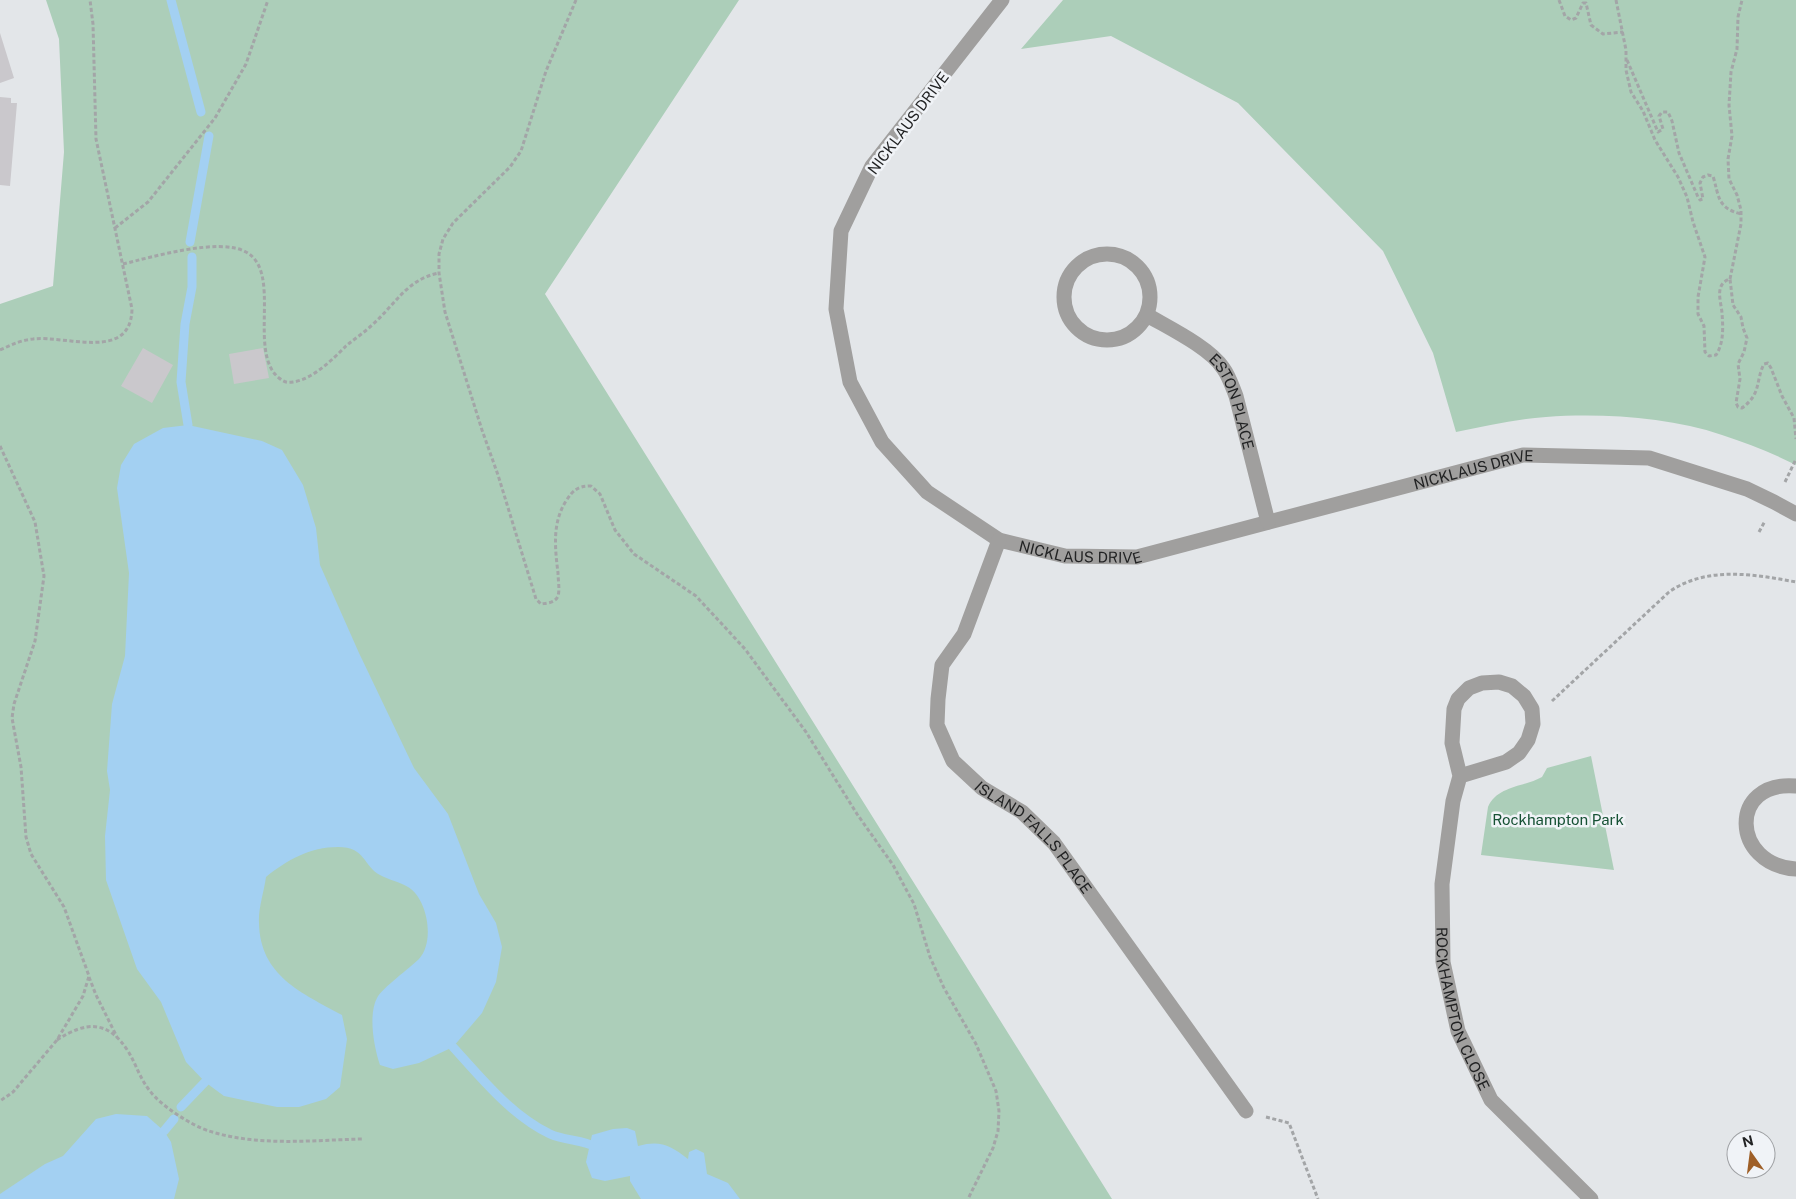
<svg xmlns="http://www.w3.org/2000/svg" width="1796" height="1199" font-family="'Public Sans',sans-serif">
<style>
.green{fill:#acceb9}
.water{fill:#a3d0f2}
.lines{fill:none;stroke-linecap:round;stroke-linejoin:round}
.stream{stroke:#a3d0f2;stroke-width:9}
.building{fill:#cac8cc}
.path{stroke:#a3a5a7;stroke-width:3;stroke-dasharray:4 2.5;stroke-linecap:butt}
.street{stroke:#a09f9e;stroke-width:15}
.labels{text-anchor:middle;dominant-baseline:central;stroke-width:5;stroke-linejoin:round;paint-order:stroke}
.street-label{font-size:15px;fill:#222324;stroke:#f0f3f7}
.park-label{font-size:15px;fill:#165134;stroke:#f0f3f7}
</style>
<rect width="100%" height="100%" fill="#e3e6e9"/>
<path class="green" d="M46,0H739L545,294L1112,1199H0V304L53,286L64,152L59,39Z
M1063,0H1796V465C1772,453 1747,443 1722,435C1669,417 1601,413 1546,417C1515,419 1485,426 1456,432L1433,353L1383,251L1238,103L1111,36L1021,49Z
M1591,756L1614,870L1481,855L1488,807C1497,786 1524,787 1542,777L1547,768Z"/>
<path class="water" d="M188,425L262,441L282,450L303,485L316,528L320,565L359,653L414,768L448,814L479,894L496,923L502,947L496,982L482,1013L453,1047L419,1063L393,1069L380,1065C374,1047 368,1015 377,998C382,988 410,968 419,959C435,942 428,899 408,887C400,882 389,880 380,875C363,866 366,847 338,847C310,847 287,860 266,877C264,892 258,909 259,923C260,976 302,993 342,1015L347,1039L340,1087L326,1099L299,1107H277L224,1096L205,1082L186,1062L161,1002L137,969L106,880L105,836L110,790L107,771L112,704L125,656L129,573L117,488L121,465L134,444L163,428Z
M116,1114L147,1116L164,1131L171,1142L179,1179L174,1199H0V1194L45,1164L63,1156L96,1119Z
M627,1128L635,1131L638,1146C660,1140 670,1145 688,1159L689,1152L696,1149L704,1153L707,1174L728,1183L740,1199H641L630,1181V1176L605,1181L592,1178L586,1162L592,1135L613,1129Z"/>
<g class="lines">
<path class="stream" d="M171,0L201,112
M190,242L209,136
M188,425L181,382L185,324L192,287V257
M453,1047C482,1079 511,1115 550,1134C565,1141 583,1139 598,1148
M181,1107L205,1082
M164,1131L174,1119"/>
</g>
<path class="building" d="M0,33L14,78L0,83Z
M0,97L11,98V103H17L10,186L0,185Z
M143,348L173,365L152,403L121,386Z
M263,348L269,378L234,384L229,354Z"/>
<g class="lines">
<path class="path" d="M576,0L546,71L521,151L510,167L453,223L443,239L439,254V273L445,312L482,430L498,475L536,599L541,604C547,603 555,603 558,596C560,589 558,580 558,573C555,548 552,523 566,501C573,490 578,486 591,486L600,494L615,530L634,554L696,596L745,649L806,732L857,814L893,865L914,904L930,957L944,988L976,1044L996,1091L999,1111L998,1131L993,1148L968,1199
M1559,0L1565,16L1571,20L1576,18L1583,3H1586L1591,25L1603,34L1623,32
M1616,0L1626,50V70L1631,92L1643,111L1655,140L1678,177L1687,197L1693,222L1705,257L1698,297V314L1704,326L1705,352L1709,356L1716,355C1724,343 1723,327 1722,313C1721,301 1714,284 1730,279L1733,305L1741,317L1743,328L1747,338L1744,352L1738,364L1740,379L1736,403L1738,407L1742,408C1762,393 1755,382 1764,364L1768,363L1771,368L1782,396L1794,418L1796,439
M1627,60L1658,132L1663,129L1659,116L1662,112H1668L1672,121L1679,153L1698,197L1700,200L1703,199L1700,183L1703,177L1708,175L1713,176C1719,196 1717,208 1741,214
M115,228L148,202L215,118L246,64L268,0
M123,264C152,257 220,237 246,252C283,272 247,352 279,378C284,382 287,383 293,382C313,379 332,360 346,346C354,339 364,333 372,325C395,305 407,279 439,273
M1730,279L1741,224V210L1737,195L1729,179L1728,159L1732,136L1729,105L1731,72L1737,49L1738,17L1742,0
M0,350C11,345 21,340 33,339C66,335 131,362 132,309L96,139L93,24L90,0
M0,446L35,522L44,576L35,641L14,704L12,718L21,767L26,837L31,854L64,907L89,976L83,996L57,1040L13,1092L0,1101
M1785,482L1796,459
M1759,532L1765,521
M1552,701L1669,592C1706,566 1753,574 1796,582
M89,977L96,995L117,1037
M57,1040C86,1021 108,1020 128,1051C136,1064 140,1079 150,1091C160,1105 192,1126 209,1131C259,1147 312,1140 363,1139
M1266,1117L1289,1123L1318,1199"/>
<g class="street">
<path id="s1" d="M1002,0L872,166L841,231L836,309L850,382L882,442L927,492L999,540L1065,556L1137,557L1523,455L1649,458L1747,489L1774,502L1796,514"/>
<circle cx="1107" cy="297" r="43"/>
<path id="s2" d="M1147,315C1169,328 1209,347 1223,368C1229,376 1232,386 1236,396L1268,522"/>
<path id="s3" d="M999,540L964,634L942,665L938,699L937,725L953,761L982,788L1022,812L1054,843L1246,1111"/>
<path id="s4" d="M1460,776L1506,762L1519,753L1528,740L1533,724L1532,709L1524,696L1512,686L1499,682L1482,683L1469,688L1458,699L1454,709L1452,743L1460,776L1453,801L1442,884L1443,962L1458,1031L1491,1100L1591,1199"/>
<path d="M1796,786C1728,780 1731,865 1796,869"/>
</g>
</g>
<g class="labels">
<g class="street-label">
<text transform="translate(908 123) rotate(-53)">NICKLAUS DRIVE</text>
<text stroke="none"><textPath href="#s2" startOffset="128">ESTON PLACE</textPath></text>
<text stroke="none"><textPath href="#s1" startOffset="1145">NICKLAUS DRIVE</textPath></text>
<text stroke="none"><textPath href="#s1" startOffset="740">NICKLAUS DRIVE</textPath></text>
<text stroke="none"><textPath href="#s3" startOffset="350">ISLAND FALLS PLACE</textPath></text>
<text stroke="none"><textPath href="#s4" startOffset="519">ROCKHAMPTON CLOSE</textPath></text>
</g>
<g class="park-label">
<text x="1558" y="819">Rockhampton Park</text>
</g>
</g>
<g transform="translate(1751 1154) rotate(346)"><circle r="24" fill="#f0f3f7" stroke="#9ea0a3"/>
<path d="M0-4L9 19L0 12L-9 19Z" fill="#9e5f27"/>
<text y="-8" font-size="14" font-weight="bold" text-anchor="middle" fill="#222324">N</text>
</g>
</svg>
